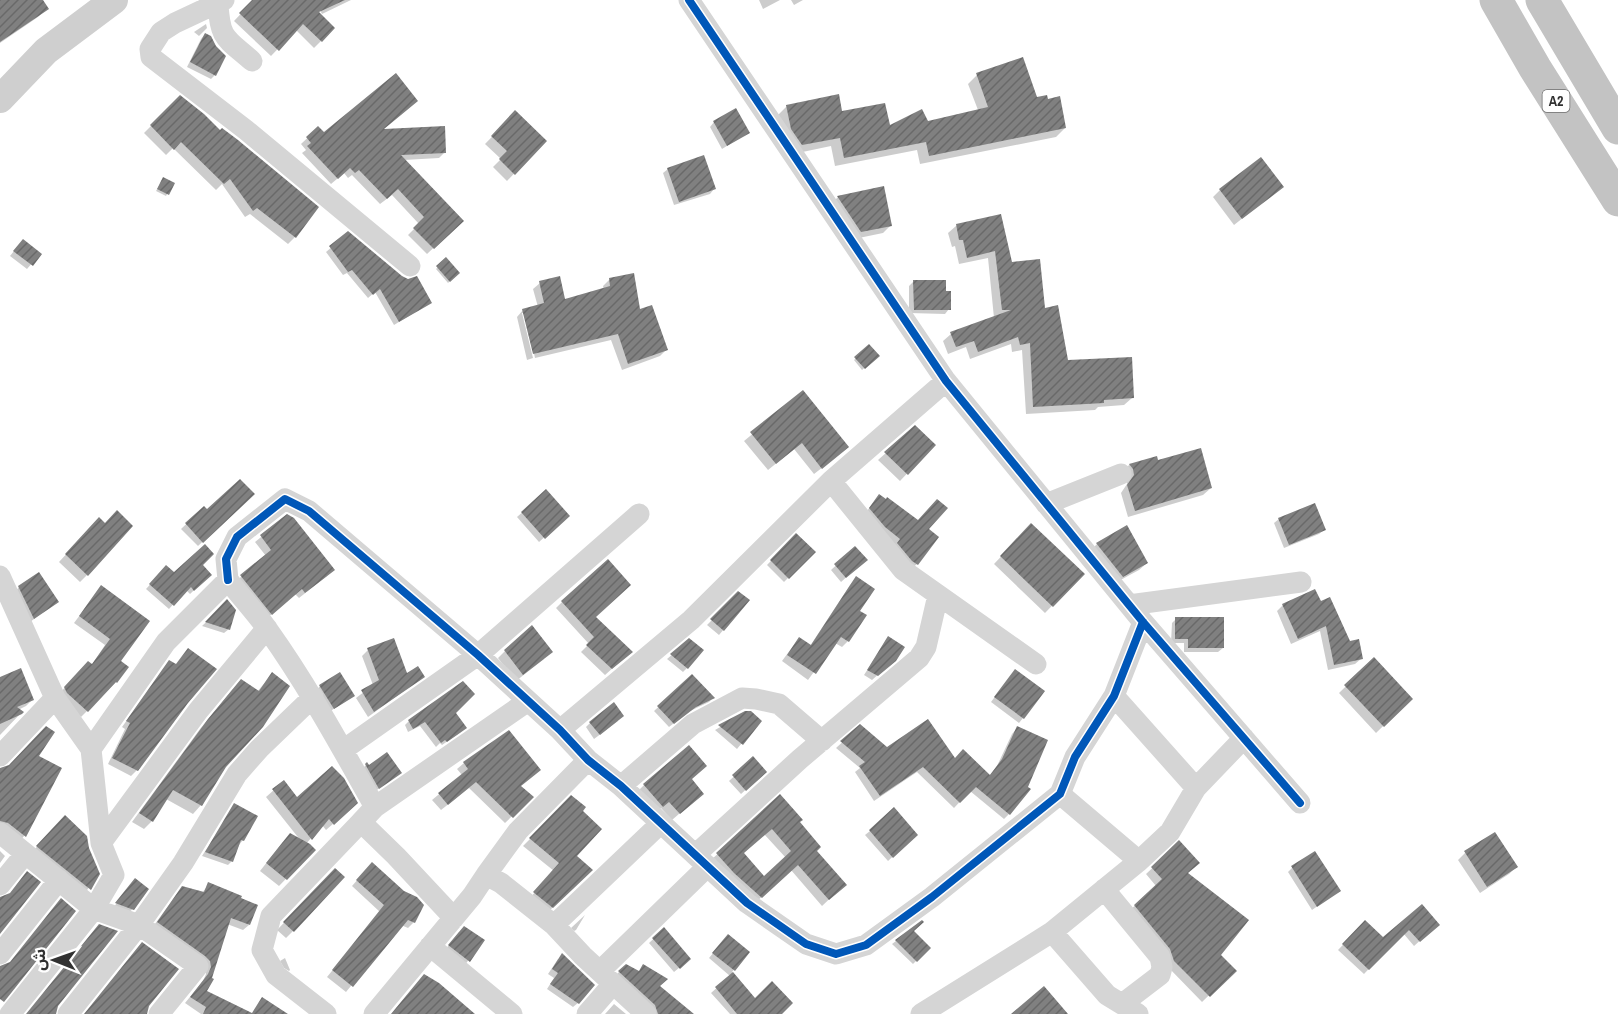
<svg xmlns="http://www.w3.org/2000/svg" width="1618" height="1014" font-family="'Archivo Narrow','Noto Sans Arabic',sans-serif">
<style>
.shadow{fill:#0003;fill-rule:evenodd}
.building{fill:url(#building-hatch);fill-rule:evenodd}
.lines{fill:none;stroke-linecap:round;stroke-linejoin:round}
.minor{stroke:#d5d5d5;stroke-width:21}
.secondary{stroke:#cfcfcf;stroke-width:28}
.motorway{stroke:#c3c3c3;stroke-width:33}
.cycleway-casing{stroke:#fff;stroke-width:11}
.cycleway{stroke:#0057b8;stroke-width:8}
.labels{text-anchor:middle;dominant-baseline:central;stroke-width:6;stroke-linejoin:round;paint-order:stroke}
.shield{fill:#fff;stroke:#6f6f6f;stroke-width:1.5}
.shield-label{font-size:14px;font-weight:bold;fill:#313131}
</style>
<defs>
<pattern id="building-hatch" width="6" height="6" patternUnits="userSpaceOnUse" patternTransform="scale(1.5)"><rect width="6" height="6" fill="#808080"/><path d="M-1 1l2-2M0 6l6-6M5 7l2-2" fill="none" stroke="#696969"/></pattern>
</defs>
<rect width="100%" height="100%" fill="#fff"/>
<path class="shadow" d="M0,0H41L47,8L38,17L0,43Z
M254,0H299L331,31L314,48L296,30L271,56L234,21Z
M315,0H351L322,14Z
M759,0H780L763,9Z
M791,0H803L794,5Z
M206,24L207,28L199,36L194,32Z
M205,34L215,75L211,79L187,67L201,39Z
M977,75L1036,99L1065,128L1056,137L920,164L917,150L835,166L831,146L793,154L778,115L787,106L841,113L889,127L927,123L978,110L968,84Z
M180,97L295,237L288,244L250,214L245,217L222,184L216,190L173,148L166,155L144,133Z
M515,113L545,141L507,181L493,167L501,159L485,144Z
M714,122L748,133L722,149L710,127Z
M318,128L324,134L381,130L445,152L439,158L404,160L462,221L427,254L408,235L419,224L392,195L380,204L352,175L348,178L344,173L331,184L302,153L306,150L301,144Z
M668,169L714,189L710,194L674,205L663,173Z
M163,179L171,187L166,196L156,191Z
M1282,187L1234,225L1213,197L1220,190Z
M883,188L890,226L883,233L854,239L831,204L838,197Z
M1000,216L1010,264L1043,310L1066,362L1132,398L1124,405L1098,407L1095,410L1026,414L1022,350L1012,352L1011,344L970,359L966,347L948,354L943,341L951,334L994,318L988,258L959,264L955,246L952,247L948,233L956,226Z
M348,233L430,303L394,325L375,292L368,298L347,273L343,275L326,252Z
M18,246L40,254L27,269L10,256Z
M446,259L458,273L448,283L436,269Z
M610,279L639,311L666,350L660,356L622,370L611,340L535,358L525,313H522L533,358L527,360L517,317L523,310L538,307L533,289L540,283L564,300L604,290L603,286Z
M914,281L944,293L949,309L945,314L909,313V286Z
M869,346L878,356L862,370L854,360Z
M803,392L840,454L814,474L794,449L768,470L744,441Z
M915,427L934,445L900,481L878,460Z
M1156,458L1157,462L1211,488L1203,495L1128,517L1121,493L1127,484L1126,476L1123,472L1129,465Z
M546,491L568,516L539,542L517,517Z
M253,494L198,546L181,529L203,508L207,512Z
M873,503L926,529L917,564L910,570L864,515Z
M287,516L327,576L299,598L295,594L266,619L235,582L266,556L255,542Z
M1279,519L1324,530L1319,534L1284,548L1274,523Z
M1031,525L1083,574L1045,613L994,564Z
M92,526L87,575L80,582L59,562Z
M796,535L814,552L784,582L767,565Z
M1097,544L1147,563L1139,570L1115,583L1090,551Z
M855,548L861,564L841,582L831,570Z
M201,565L210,575L190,594L186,590L169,609L146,589L166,567L174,574Z
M856,578L858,612L848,641L842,647L835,643L808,680L782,661L799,638L810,646L850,585Z
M19,587L57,602L30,622L15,592Z
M101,587L119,662L116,682L81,717L59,694L82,669L91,666L105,645L74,623Z
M739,593L748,601L719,635L707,625Z
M562,602L594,617L624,658L605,675L581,652L589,644L556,608Z
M1320,603L1362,658L1355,664L1328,670L1320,631L1291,644L1277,611L1283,605Z
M223,606L229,629L224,633L202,626Z
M1176,619L1223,648L1218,652H1184V643H1171L1172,623Z
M888,638L889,665L872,680L864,675Z
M689,640L687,668L683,672L667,659Z
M368,650L406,675L423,677L368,717L356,698L373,685L362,656Z
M505,651L544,659L516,681L498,658Z
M1374,659L1411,699L1376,733L1339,693Z
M169,662L137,770L131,776L108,764L125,729L122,727Z
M272,674L225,766L201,805L193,814L166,799L152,821L144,829L132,822L200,729L233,689L257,692Z
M1011,675L1023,718L1019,723L991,702Z
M692,676L713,698L709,702L690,711L669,727L654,711Z
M0,679L32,700L26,706L18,710L22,712L0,735Z
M320,686L353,696L329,712L316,691Z
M454,713L461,732L442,745L440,743L436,747L420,726L408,732L405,725L409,721Z
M745,713L760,721L737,749L715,730Z
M618,721L594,739L586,727L590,723Z
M860,726L887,749L954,760L989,776L997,766L1012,734L1017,728L1009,814L1004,819L970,791L954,808L917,772L874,801L855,772L860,768L836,748Z
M37,757L60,769L24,836L19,842L0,827V770Z
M753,759L765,772L741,794L729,781Z
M464,763L519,786L532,797L505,823L469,788L441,810L432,800L462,775L457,769Z
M367,764L395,777L374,792L362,769Z
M690,780L695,800L672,820L661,808L655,813L637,792L644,785Z
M283,782L297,799L349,810L326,830L322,825L306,844L314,850L279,886L260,871L283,842L301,841L266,797Z
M572,797L581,811L575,856L584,877L546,914L528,900L554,871L523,846Z
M780,797L798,822L838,891L822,906L791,870L755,903L711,860ZM764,834L786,858L764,878L742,854Z
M235,805L243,840L239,845L232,861L228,865L202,856Z
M65,817L88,848L98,874L85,893L33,851Z
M870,831L916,835L888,861L865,835Z
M1179,843L1186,873L1219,955L1234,971L1202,1002L1168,967L1128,912L1156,886L1146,874Z
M0,851L5,856L0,863Z
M1465,853L1516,867L1509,874L1480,893L1458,860Z
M1292,868L1339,891L1312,910L1288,872Z
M335,870L293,931L286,938L277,930Z
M366,870L403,892L414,922L408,928L401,925L346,992L327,977L380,912L352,886Z
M209,884L249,925L243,930L227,924L204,991L249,1014H201L185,1003L203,981L206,974L205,967L152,928L177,894L202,893Z
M131,885L133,909L128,913L113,908Z
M1421,906L1433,929L1414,946L1403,933L1364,974L1338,950L1365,922L1383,939Z
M585,915L576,930L574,931L571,928Z
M921,922L912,931L929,948L913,964L892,944Z
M664,929L685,963L674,972L649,943Z
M459,932L483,941L464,966L445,950Z
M724,940L748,953L732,972L755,1000L780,1014H730L711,993L730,976L709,958Z
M285,958L290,970L289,971L284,968L280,961Z
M558,959L578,1003L573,1007L547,989L554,978L548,974Z
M626,965L638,973L644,966L658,987L686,1014H654L615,976Z
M614,1004L626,1014H605Z"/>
<path class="building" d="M0,0H43L49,9L0,42Z
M252,0H345L319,12L335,28L322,42L303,24L279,51L239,13Z
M205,33L211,36L216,46L226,56L216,76L190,62Z
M1023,57L1037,97L1047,95L1048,99L1060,96L1066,128L929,156L926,142L844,158L840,138L802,145L791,129L786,105L839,94L842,111L885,103L890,125L922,109L928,121L988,107L976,73Z
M396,73L418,101L384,129L445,126L446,153L401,155L464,221L434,249L413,228L424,217L398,189L387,199L359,170L355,173L350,168L338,179L307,146L311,143L306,137L318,126L324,132Z
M180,95L204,114L220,130L222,128L238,140L319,207L296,238L257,208L253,211L230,179L224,184L181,142L174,150L150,125Z
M736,108L750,133L727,146L713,121Z
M515,110L547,141L515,175L499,159L507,151L491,136Z
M704,155L716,189L679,202L667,168Z
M1261,157L1284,187L1242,219L1219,189Z
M163,177L175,183L169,195L157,189Z
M884,186L892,226L861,232L837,196Z
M1001,214L1012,262L1040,259L1045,308L1058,305L1068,360L1132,357L1134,398L1104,400V403L1033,407L1030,343L1020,345L1018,337L978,352L974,341L956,347L950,332L1011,310H1002L995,251L967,258L963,240H959L956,224Z
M348,231L402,276L408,279L417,276L432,303L399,322L380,289L373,295L352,270L348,272L329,246Z
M23,239L42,254L33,266L13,251Z
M446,257L460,273L450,282L436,266Z
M634,273L640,309L652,305L668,350L628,364L618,334L533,354L522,309L544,303L539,281L560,276L565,299L610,286L609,278Z
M913,280H946V291H951V310H914Z
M869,344L880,356L865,369L854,357Z
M803,390L849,447L822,469L802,443L776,464L750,432Z
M915,425L936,445L908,475L884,452Z
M1201,448L1212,488L1135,511L1127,485L1134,475L1133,469L1129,464L1157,456L1158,460Z
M240,479L255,494L203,543L185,523L204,506L207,509Z
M546,489L570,516L545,539L521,512Z
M879,494L886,499L887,497L918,520L937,499L948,508L929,529L939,537L918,565L912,561L897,543L900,539L885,527L869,508Z
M1315,503L1326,530L1289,545L1278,518Z
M117,510L133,526L88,576L65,554L99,517L105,523Z
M287,514L294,518L335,570L305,593L302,589L272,615L240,575L271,550L260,535Z
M1031,523L1085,574L1053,607L1000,556Z
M1127,525L1148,563L1123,577L1096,543Z
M796,533L816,552L789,579L770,560Z
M205,544L214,554L203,565L212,575L194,591L191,587L174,606L149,584L166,565L174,572Z
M855,546L868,560L846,578L834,564Z
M608,559L631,585L596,617L633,652L612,669L586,645L594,637L561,601Z
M39,572L59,602L34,619L18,586Z
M856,576L875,589L860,611L867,615L849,642L841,637L816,674L787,655L799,637L811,645Z
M101,585L150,621L121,661L129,667L117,683L116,682L88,712L67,693L64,687L88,661L92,664L110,639L79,616Z
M1315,589L1321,601L1330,597L1350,641L1359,639L1363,659L1334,665L1326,626L1298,639L1282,604Z
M738,591L750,600L724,631L710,619Z
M227,599L236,610L230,630L205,622Z
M1175,617H1224V648H1188V639H1175Z
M532,625L553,652L523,675L504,650Z
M888,636L905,647L896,661L878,676L867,670Z
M394,638L407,673L418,666L425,677L374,712L361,690L379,680L367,648Z
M689,638L704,650L688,669L670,654Z
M188,648L217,669L188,703L138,771L112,758L130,723L126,721L169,660L176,664Z
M1374,657L1413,699L1384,727L1344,685Z
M21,668L34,700L17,707L24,712L22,714L0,724V677Z
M1015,669L1045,691L1024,719L994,697Z
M272,672L290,686L263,727L226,767L202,806L173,790L153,822L139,813L208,719L241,679L259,691Z
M340,672L355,696L334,709L319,685Z
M692,674L715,698L696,707L674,724L657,706Z
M463,681L475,694L456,713L467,728L447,742L445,740L441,743L425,722L413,729L408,720Z
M614,702L624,716L600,735L589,722Z
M745,711H751L762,721L743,745L718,725Z
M928,719L955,758L963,749L990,775L1002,759L1017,726L1048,740L1028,787L1031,789L1010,815L976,787L960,803L923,767L880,796L859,766L865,762L840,741L860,724L887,747Z
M46,726L55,732L39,756L62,768L26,837L8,823L0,821V768L9,765Z
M509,730L541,770L521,786L534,797L513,818L476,782L448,805L438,793L468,769L463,762Z
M689,745L707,766L692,779L704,794L680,814L669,802L663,807L643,784Z
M387,752L402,773L379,789L365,764L367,762L369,765Z
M753,756L767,772L746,791L732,775Z
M332,766L344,778L358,803L334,825L329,819L312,840L272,789L284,780L297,797Z
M780,794L803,820L800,822L821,847L817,851L847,885L829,900L798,865L762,898L734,873L716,853ZM772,829L791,851L764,876L744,853Z
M571,795L586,807L583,811L602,829L577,856L593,870L553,908L533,892L559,863L529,838Z
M234,803L258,816L244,841L241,840L233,862L205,852Z
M894,807L918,835L893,858L869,830Z
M65,815L87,836L89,848L100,874L91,890L36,846Z
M1495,832L1518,867L1487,887L1464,851Z
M290,833L310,844L316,850L287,880L266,863Z
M1179,840L1200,863L1188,873L1249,920L1221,955L1237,971L1210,997L1174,961L1170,949L1134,905L1162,879L1151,867Z
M1315,851L1341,891L1317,907L1291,866Z
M372,862L404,891L417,897L424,905L415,923L408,920L353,987L332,970L384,905L356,880Z
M335,868L345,877L294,932L283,922Z
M27,871L41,882L0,934V897L10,893Z
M135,878L149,889L134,910L115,903Z
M208,882L242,896L241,898L258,905L250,925L231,918L212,978L214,979L207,991L252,1013L262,997L288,1014H203L206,1007L190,997L208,974L211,967L210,961L205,956L157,922L182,886L204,892Z
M61,898L76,911L4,1002L0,999V966L10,962Z
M1422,904L1440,925L1420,942L1409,930L1369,970L1342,944L1365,920L1383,937Z
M922,920L924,922L914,931L931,948L917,962L895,940Z
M99,924L118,931L58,1006L56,1014H26Z
M464,926L485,940L470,962L448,945Z
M664,927L691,959L680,969L652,938Z
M728,934L750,952L735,971L712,953Z
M142,942L179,969L149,1006L147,1014H84Z
M562,953L595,985L579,1004L550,984L558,973L552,969Z
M626,964L639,971L643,964L668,979L660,986L694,1014H658L655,1005L618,971Z
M733,972L755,998L772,981L793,1003L782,1014H737L715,987Z
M424,974L439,983L475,1014H391Z
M1044,986L1068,1014H1011Z"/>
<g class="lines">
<path class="minor" d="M209,0L218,4C220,40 226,38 252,61
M224,0L175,23L161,32L150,49L151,57L246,130L410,266
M689,0L946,381L1143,622L1300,803
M831,481L903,570L1036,664
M1046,504L1121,474
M0,576L55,698L91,749L101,843L114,875L94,909L10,1014
M228,580L226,559L237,537L285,499L309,511L478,655L560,730L588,760L621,786L747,903L806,944L836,954L866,945L932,897L1060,794L1075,757L1114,696L1143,622
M1129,605L1301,582
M1114,696L1196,788
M560,730L691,620L831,481L946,381
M91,749L166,642L228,580C241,597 256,613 268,630C308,686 341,747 375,807L361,822L396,856L454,918
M343,750L478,655L639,514
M0,756L55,698
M621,786L693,724L742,698L756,699L779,704L822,741
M1060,794L1139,861
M375,807L528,701
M0,833L94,909L139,925L198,966L159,1014
M101,843L198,711L267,628
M695,855L800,759L919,658L926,647L938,595
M486,875L518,831L588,760
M0,885L25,854
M1104,889L1160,957L1162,967L1160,975L1122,1004
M554,925L661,823
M1052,932L1107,995L1138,1014
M430,946L512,1014
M0,954L59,880
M600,971L708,866
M68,1014L139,925L183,863L237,774L259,749L313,697
M326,1014L276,975L262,950L271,916L361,822
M374,1014L472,896L486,875L501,883L554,925L583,956L646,1014
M587,1014L613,984
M921,1014L1052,932L1139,861L1170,832L1196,788L1244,738"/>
<path class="secondary" d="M0,99L46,51L114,0"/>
<path class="motorway" d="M1496,0L1535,68L1618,200
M1542,0L1618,128"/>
<g class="cycleway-casing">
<path id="cycleway" d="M689,0L946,381L1143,622L1300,803
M228,580L226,559L237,537L285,499L309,511L478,655L560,730L588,760L621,786L747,903L806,944L836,954L866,945L932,897L1060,794L1075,757L1114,696L1143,622"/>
</g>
<use href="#cycleway" class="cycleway"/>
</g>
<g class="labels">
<rect class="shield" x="1542.5" y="90" width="27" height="22" rx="4.5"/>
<g class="shield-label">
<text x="1556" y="101">A2</text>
</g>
</g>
<g transform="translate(54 960) rotate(271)" stroke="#ffffff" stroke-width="4.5" paint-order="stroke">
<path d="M0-4.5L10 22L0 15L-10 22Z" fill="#313131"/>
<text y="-9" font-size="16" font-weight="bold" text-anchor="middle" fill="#313131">ش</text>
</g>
</svg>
